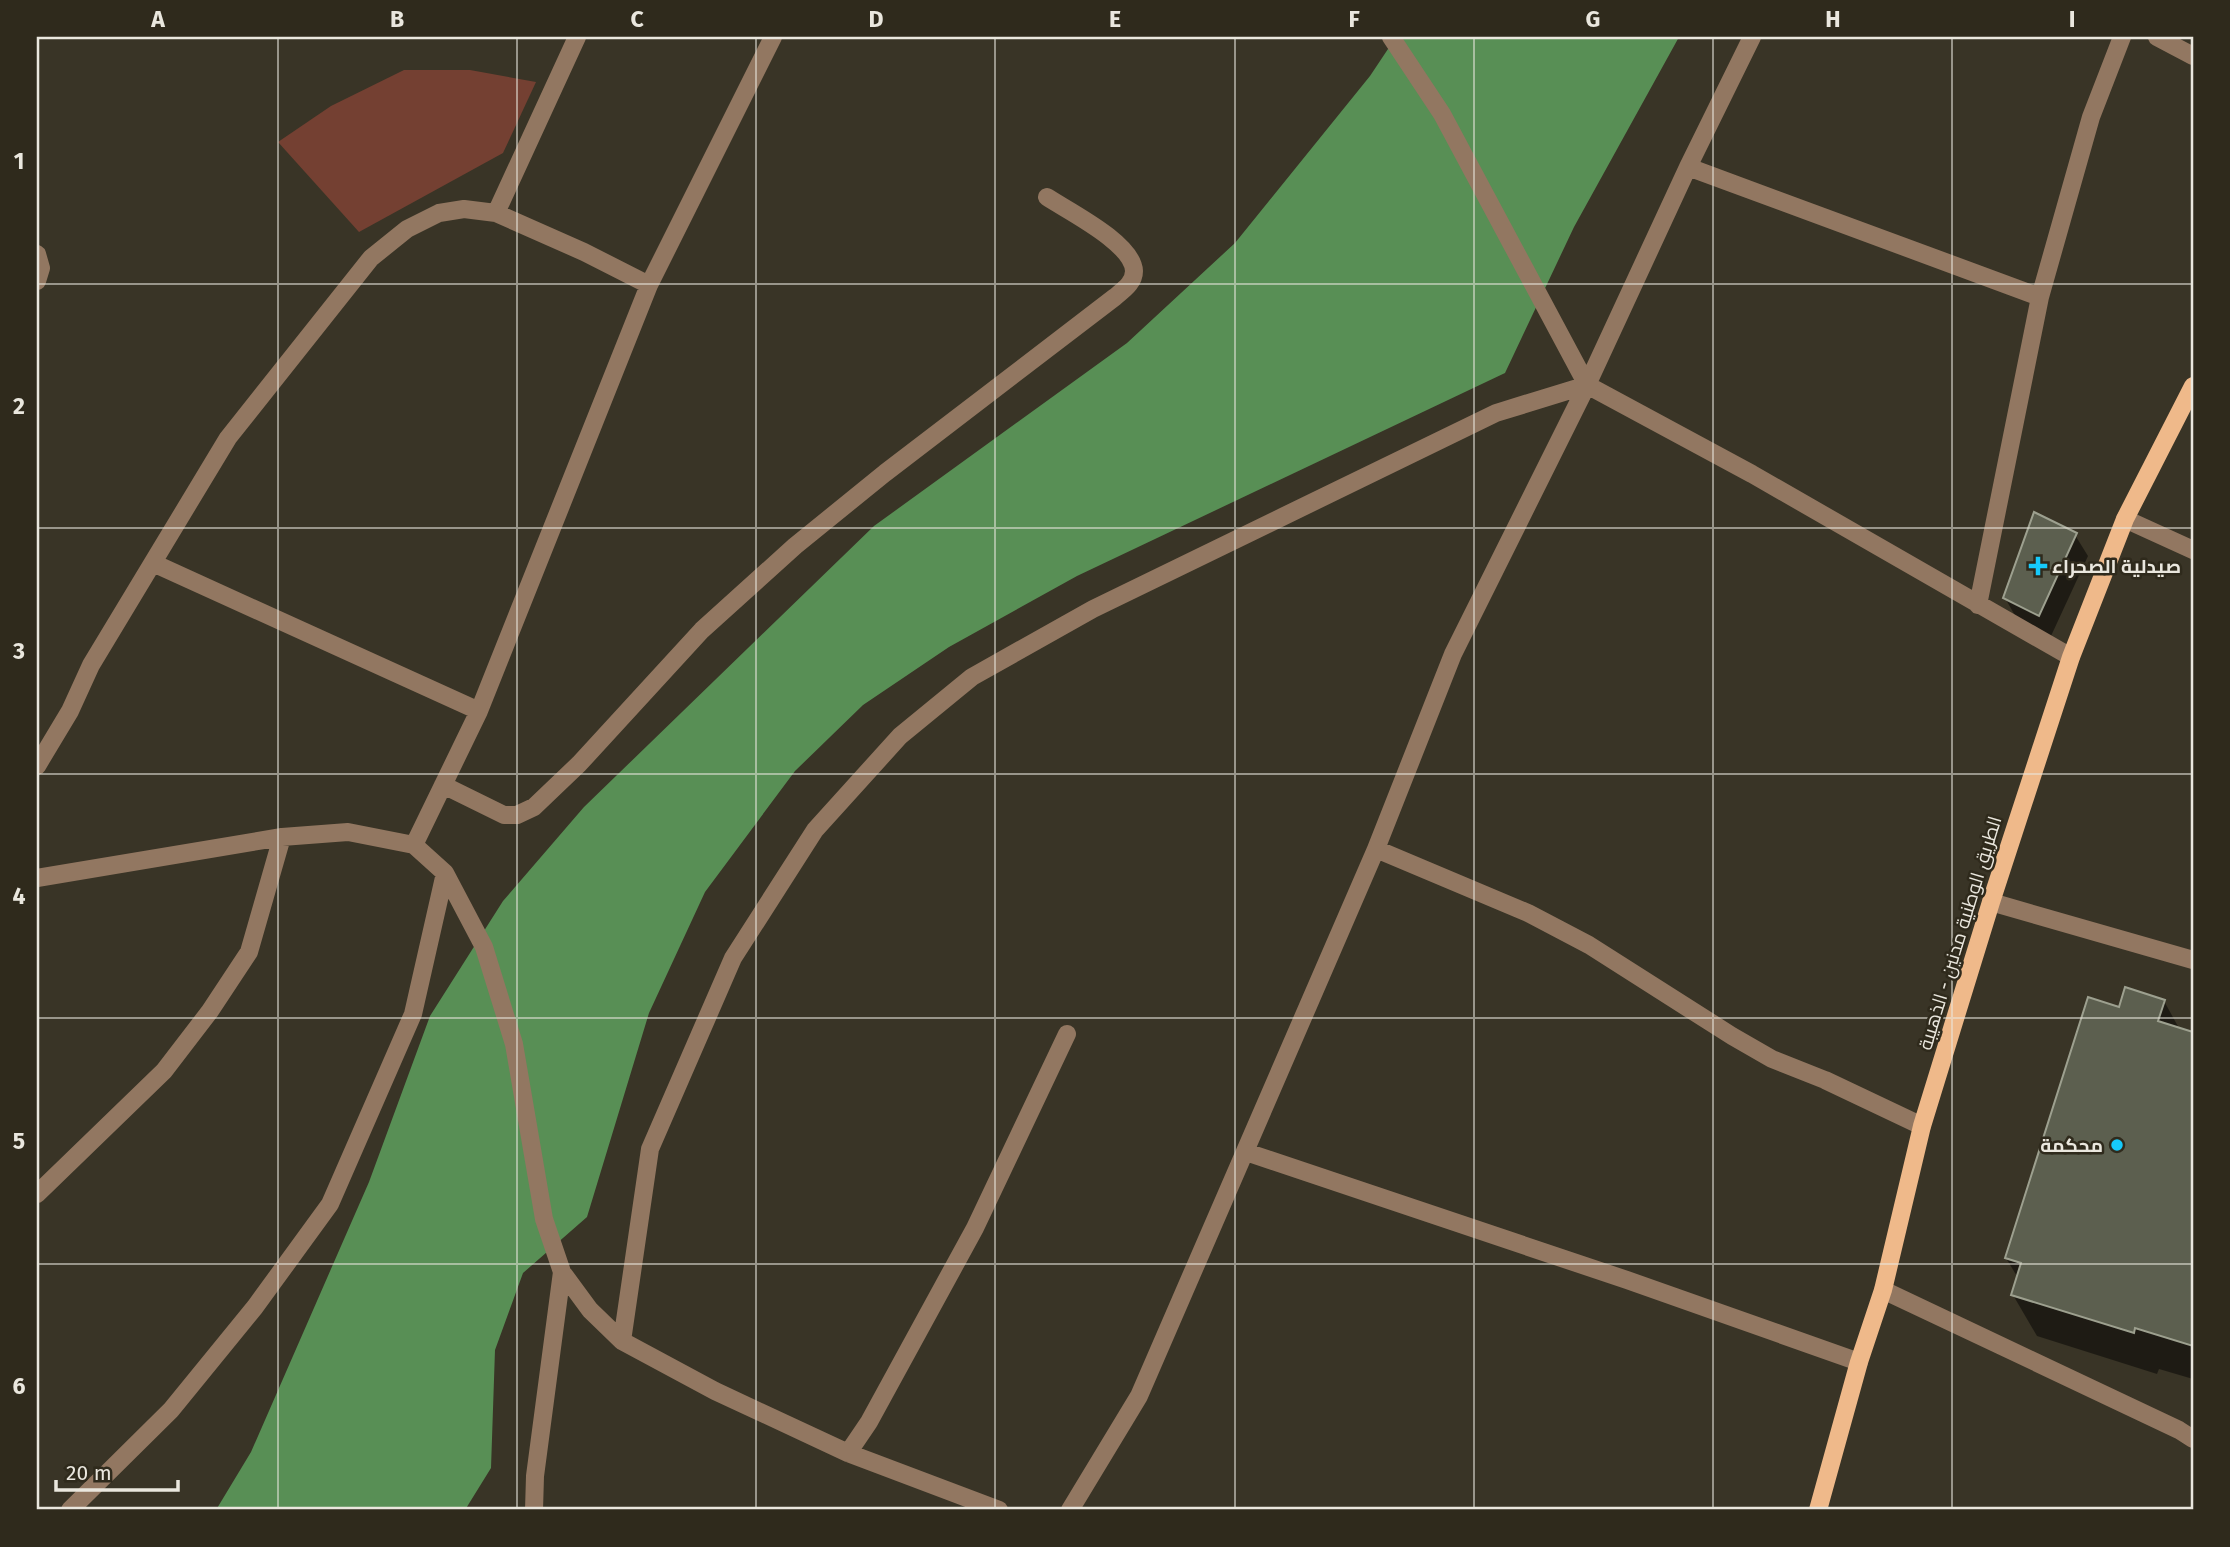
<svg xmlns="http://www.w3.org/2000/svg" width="2230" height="1547" font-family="'Fira Sans',Cairo,sans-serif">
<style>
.green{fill:#744032}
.water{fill:#588f55}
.shadow{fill:#0007}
.building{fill:#5c5f4f;stroke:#9da08f;stroke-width:2}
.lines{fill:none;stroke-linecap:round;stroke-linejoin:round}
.minor{stroke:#927761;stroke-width:18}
.major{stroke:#efb98a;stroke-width:18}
.grid{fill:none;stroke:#eae7de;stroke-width:2;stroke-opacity:0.55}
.poi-dot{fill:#16cafb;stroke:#2f2a1c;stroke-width:2.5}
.labels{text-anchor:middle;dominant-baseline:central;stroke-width:5;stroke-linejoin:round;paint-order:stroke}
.poi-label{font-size:19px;font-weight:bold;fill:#eae7de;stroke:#2f2a1c;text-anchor:start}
.street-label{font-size:19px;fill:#eae7de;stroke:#2f2a1c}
.neatline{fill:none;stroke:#eae7de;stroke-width:2.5}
.grid-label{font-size:23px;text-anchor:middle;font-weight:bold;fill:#eae7de}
</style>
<rect width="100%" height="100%" fill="#393426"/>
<path class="green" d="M404,70H470L536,82L503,153L359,232L278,142L331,106Z"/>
<path class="water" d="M1396,37H1679L1574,227L1505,373L1077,576L949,647L863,705L795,771L705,892L649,1013L587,1217L523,1273L495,1350L491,1468L465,1510H216L251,1452L369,1182L430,1016L503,901L584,807L874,526L1127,343L1235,243L1370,76Z"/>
<path class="shadow" d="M2075,535L2088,556L2051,636L2017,619L2005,598Z
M2164,1001L2180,1030L2193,1034V1379L2159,1369L2157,1374L2037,1336L2013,1295L2018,1278L2006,1258L2120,1009Z"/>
<path class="building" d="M2034,512L2077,533L2039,616L2003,598Z
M2125,987L2165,1000L2158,1021L2193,1032V1346L2135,1328L2134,1333L2011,1295L2021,1263L2005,1258L2088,997L2119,1007Z"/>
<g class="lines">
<path class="minor" d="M1391,37L1442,114L1587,385L1752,474L2071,657
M2157,37L2193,56
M1688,167L2040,297
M496,213L577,37
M37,254L41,268L37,281
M2125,519L2193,550
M153,563L479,711
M1978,605L2040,297L2091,117L2122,37
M37,766L70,711L91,665L228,438L371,258L407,229L439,213L464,209L496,213L584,252L649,285
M443,785L504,815H517L534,807L579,764L702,630L795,546L885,473L1115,297C1123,290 1134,283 1134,271C1133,243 1068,211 1047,197
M414,845L479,711L649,285L773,37
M1376,849L1528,913L1589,945L1732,1036L1772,1059L1825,1080L1922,1126
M37,878L282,837L348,832L414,845L445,873L484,947L514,1044L544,1219L562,1272L590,1310L622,1341L715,1391L848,1453L999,1510
M1991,902L2193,960
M1246,1152L1627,1280L1859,1362
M37,1194L164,1071L210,1011L249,952L282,837
M1883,1290L2179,1430L2193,1439
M622,1341L650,1149L733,958L815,830L900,736L972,677L1093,609L1496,413L1587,385
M848,1453L869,1422L975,1228L1067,1034
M70,1510L171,1410L255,1307L330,1204L413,1014L445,873
M534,1510L535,1476L562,1272
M1070,1510L1139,1396L1376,849L1453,654L1587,385L1688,167L1752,37"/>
<path class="major" d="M1818,1510L1859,1362L1883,1290L1922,1126L1991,902L2071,657L2125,519L2193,386"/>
</g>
<path class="grid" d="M278,37V1510M517,37V1510M756,37V1510M995,37V1510M1235,37V1510M1474,37V1510M1713,37V1510M1952,37V1510M37,284H2193M37,528H2193M37,774H2193M37,1018H2193M37,1264H2193"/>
<g class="poi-dot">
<path d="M2034.5 555.5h7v7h7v7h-7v7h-7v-7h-7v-7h7z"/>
<circle cx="2117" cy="1145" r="7"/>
</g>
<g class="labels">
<g class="poi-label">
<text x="2052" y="566">صيدلية الصحراء</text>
<text x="2103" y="1145" text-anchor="end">محكمة</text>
</g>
<g class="street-label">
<text transform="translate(1960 933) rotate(-73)">الطريق الوطنية مدنين - الذهيبة</text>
</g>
</g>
<rect width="2230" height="1547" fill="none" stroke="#2f2a1c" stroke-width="77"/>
<path d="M56 1480v10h122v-10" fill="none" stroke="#eae7de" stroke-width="3.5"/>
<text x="66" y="1480" font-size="21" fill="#eae7de" stroke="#2f2a1c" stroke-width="5" paint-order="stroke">20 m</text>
<rect x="38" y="38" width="2154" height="1470" class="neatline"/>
<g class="grid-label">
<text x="158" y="27">A</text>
<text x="397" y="27">B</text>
<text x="637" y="27">C</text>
<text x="876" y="27">D</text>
<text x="1115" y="27">E</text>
<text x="1354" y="27">F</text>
<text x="1593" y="27">G</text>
<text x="1833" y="27">H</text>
<text x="2072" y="27">I</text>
<text x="19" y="169">1</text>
<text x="19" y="414">2</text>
<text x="19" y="659">3</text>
<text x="19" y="904">4</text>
<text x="19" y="1149">5</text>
<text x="19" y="1394">6</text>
</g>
</svg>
